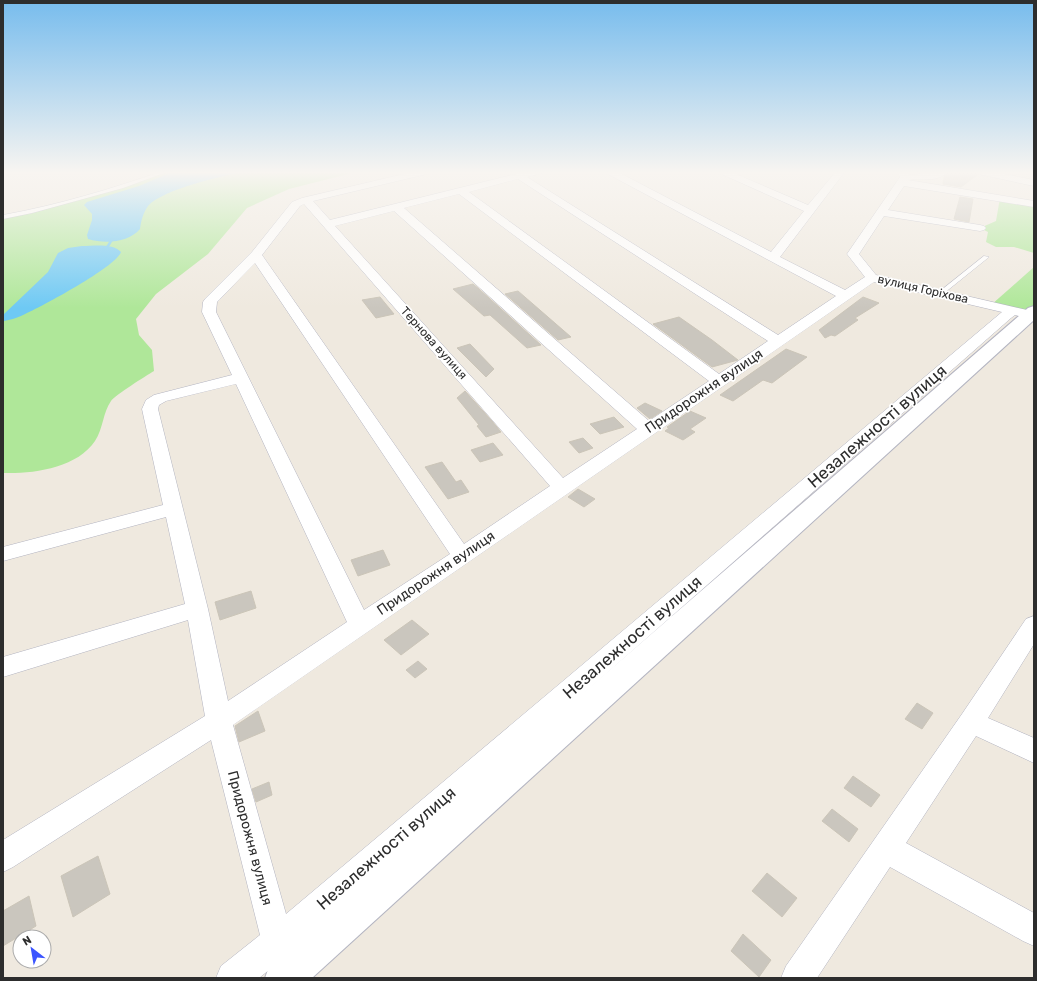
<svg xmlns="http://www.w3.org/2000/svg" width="1037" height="981" font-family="Rubik,sans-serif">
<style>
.green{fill:#afe799}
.water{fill:#6ec9f4}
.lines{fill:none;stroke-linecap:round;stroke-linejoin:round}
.stream{stroke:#6ec9f4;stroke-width:2.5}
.building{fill:#cac6be;stroke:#cbc5b8}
.lane-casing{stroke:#b3b4c1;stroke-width:1}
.street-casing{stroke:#b3b4c1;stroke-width:1}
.secondary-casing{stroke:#b3b4c1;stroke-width:2}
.lane{fill:#fff;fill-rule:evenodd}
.street{fill:#fff;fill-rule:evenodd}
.secondary{fill:#fff;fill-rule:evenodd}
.labels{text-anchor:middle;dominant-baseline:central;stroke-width:3.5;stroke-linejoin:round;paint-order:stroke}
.far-street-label{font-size:12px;fill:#2d2d2d;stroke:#fff}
.street-label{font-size:14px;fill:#2d2d2d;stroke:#fff}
.near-street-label{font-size:17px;fill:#2d2d2d;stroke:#fff}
</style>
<rect width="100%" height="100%" fill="#efe9df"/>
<path class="green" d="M167,171H360L289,189L247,208L208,254L156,294L136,319L139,335L152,350L154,371C146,376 115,395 111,401C103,412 103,429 95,441C77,468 33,474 3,473V217L130,185Z
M1000,198L1034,204V253L1014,247H996L986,242L988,232L980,228L996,221Z
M1034,267V311L991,305Z"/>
<path class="water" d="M174,171H246C223,176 163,189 148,206C143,213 141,221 140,229C128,243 105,244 88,239L87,235L92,220V214L84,205L87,202L139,186Z
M82,246C94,246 113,243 121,252C116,267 39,308 21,316C16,318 10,320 4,321L3,315L48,272L58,253L68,248Z"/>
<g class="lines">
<path class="stream" d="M104,249L108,246L114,236"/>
</g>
<path class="building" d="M949,171H972L977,175L961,187L943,184L944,177Z
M960,197L973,199L969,222L954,219Z
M473,284L479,289L541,345L527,348L490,315L484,316L453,289Z
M518,291L571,337L558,340L505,294Z
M380,297L394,314L376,318L362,300Z
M863,297L879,303L855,318L858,320L835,336L831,335L825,338L819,330Z
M679,317L712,340L738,360L712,367L653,324Z
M470,344L494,369L486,377L457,348Z
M786,349L807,357L772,383L763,380L733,401L720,395Z
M465,391L492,421L501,432L486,437L477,426L479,425L457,398Z
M645,403L662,411L650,419L637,408Z
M690,411L706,418L690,429L695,432L683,440L665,431L669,428L667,427Z
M614,417L624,427L600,434L590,424Z
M583,438L593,448L579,453L569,442Z
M493,443L503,455L480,462L471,450Z
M442,462L456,482L461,480L469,492L448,499L425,467Z
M578,489L595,499L584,507L568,497Z
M383,550L390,565L358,576L351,560Z
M251,591L256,608L220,620L215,602Z
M412,620L429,634L401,655L384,640Z
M418,661L427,669L415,678L406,670Z
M917,703L933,713L922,729L905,719Z
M258,711L265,731L239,742L235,726Z
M853,776L880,795L871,807L844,788Z
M269,782L272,795L256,802L252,789Z
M832,809L858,829L849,842L822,821Z
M98,856L110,894L73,917L61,876Z
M767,873L797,898L782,917L752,891Z
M29,896L36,926L3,946V911Z
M743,934L771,960L759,977L731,951Z"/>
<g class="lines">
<g class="lane-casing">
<path id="lane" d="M163,171H169L123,188L32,213L3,219V215C58,205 111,189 163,171Z
M984,256L989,257L943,294H939V292Z"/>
</g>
<g class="street-casing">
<path id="street" d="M417,171H433L431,173L313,201L330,220L528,171H544L542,173L527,177L778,335L836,296L606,173L604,171H616L771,252L804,211L719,173L717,171H729L808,205L834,174L830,171H844L843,174L780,257L845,290L865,277L847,254L900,177L897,171H907L909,175L931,173L936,171H948C940,183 919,178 908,180L1034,201V207L904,186L888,210L980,225L984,226L986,228L984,230L980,231L884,216L859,254L876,275L1027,310L1034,307V318L1030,319L1015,315L1011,318L295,947L304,976L303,978H271L269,970L259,978H216L221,966L260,935L211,740L13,867L3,872V840L205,716L188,620L3,677V657L185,604L166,517L3,561V547L163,505L142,409L146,400L154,395L232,375L202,312L203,302L205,299L252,252L292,202L302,198ZM518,179L768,341L719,374L469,192ZM459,194L709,381L649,421L404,208ZM304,204L550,486L464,544L262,255L300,206ZM394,211L637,429L563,478L335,226ZM255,263L450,554L364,610L216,312L217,302L219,300ZM874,282L1002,312L286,914L233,725ZM236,384L347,622L228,701L208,609L158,409L159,405L166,401Z
M973,171H990L1034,180V186L978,174Z
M1034,616V644L988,718L1034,738V763L976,736L906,843L1034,913V946L1023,941L890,867L817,978H781L786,966L962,714L1026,619Z"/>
</g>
<g class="secondary-casing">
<path id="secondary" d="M1034,306V320L312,978H265L270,964L1028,308Z"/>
</g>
<use href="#lane" class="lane"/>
<use href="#street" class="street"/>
<use href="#secondary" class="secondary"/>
</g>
<linearGradient id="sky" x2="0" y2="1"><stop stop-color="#77bced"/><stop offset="0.56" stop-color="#f8f5f1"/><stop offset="1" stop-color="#f8f5f1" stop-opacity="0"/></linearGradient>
<rect width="1037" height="308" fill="url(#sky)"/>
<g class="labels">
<g class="far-street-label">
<text transform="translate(923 289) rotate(13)">вулиця Горіхова</text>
<text transform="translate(434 343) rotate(48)">Тернова вулиця</text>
</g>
<g class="street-label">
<text transform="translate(704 391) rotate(-34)">Придорожня вулиця</text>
<text transform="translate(436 573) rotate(-34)">Придорожня вулиця</text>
<text transform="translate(250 838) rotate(75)">Придорожня вулиця</text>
</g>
<g class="near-street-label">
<text transform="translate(877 426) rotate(-41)">Незалежності вулиця</text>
<text transform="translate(632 637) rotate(-41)">Незалежності вулиця</text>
<text transform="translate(386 848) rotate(-41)">Незалежності вулиця</text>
</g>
</g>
<rect width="1037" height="981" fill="none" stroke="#2d2d2d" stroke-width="8"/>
<g transform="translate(32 949) rotate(329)"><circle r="19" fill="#ffffff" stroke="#ababab"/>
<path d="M0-3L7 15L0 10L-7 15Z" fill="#3c55ff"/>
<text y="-6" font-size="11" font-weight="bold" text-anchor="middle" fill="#2d2d2d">N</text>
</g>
</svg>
